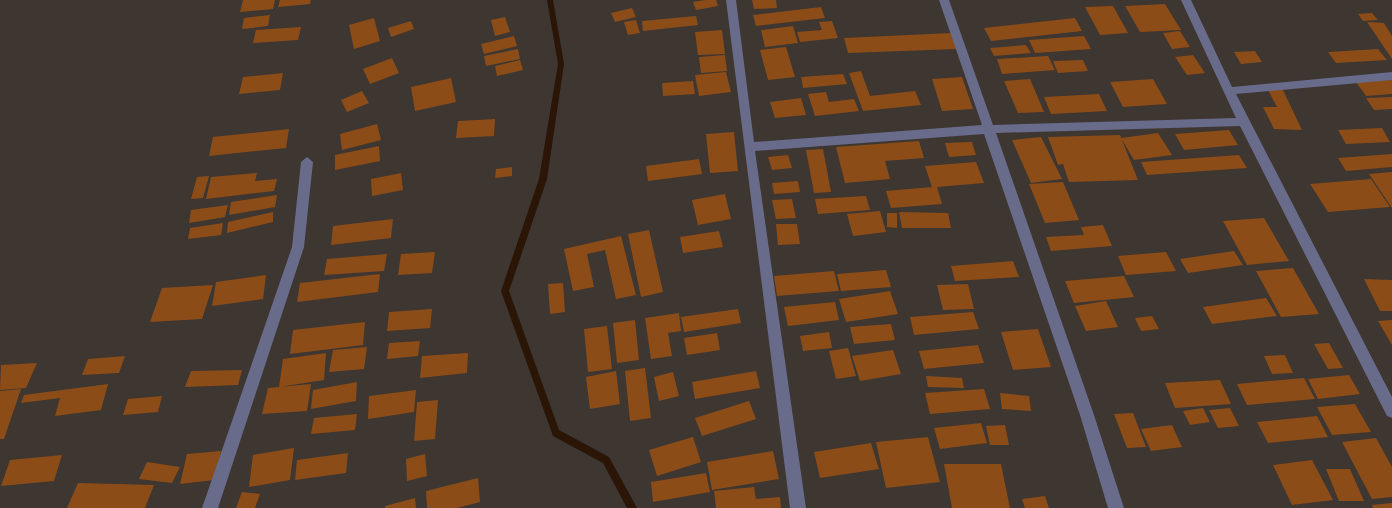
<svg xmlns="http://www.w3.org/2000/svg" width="1392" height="508" font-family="Overpass,sans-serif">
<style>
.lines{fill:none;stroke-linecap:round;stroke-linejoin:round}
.stream{fill:#2a1506;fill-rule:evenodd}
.building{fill:#8c4c18}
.minor{fill:#696b8a;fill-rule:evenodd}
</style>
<rect width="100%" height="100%" fill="#3d3631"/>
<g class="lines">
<path class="stream" d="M547,0H553L564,64L547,179L509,291L559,430L609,457L637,508H627L603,463L553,436L501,291L539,179L558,64Z"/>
</g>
<path class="building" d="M243,0H275L273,9L240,12Z
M280,0H311L310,4L278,7Z
M705,0H716L718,6L696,10L693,2Z
M752,0H776L777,8L754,9Z
M1165,4L1181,30L1140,32L1125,6Z
M1113,6L1128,33L1100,35L1085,7Z
M821,7L825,18L756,26L753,15Z
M632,8L636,17L615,22L611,13Z
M1372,13L1378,20L1363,21L1358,14Z
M270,15L268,26L242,29L244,18Z
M696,16L698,25L643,31L642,21Z
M505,17L510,32L495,36L491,20Z
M374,18L380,41L354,49L349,25Z
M1075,18L1082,31L991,41L984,28Z
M636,20L640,33L628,35L624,22Z
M411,21L414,29L391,37L388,28Z
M832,21L838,38L800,42L797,32L822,30L819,22Z
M1367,22L1384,23L1392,36V59Z
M793,26L798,43L765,47L761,30Z
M301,27L298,40L253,43L256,30Z
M722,30L725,54L698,55L695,32Z
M1180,31L1190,47L1172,49L1163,33Z
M951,33L956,49L848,53L844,38Z
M514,36L517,46L484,54L481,44Z
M1084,36L1091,49L1035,53L1029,40Z
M1026,45L1031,53L994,56L990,48Z
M786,47L795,77L768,80L760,50Z
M518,49L520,59L486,66L484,56Z
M1378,49L1387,60L1336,63L1328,52Z
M1255,51L1262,62L1241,64L1234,52Z
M725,55L727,71L701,73L699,57Z
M1193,55L1205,73L1187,75L1175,57Z
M1048,56L1055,70L1002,74L997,59Z
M392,58L399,73L370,84L363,69Z
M520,60L523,70L497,76L495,66Z
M1083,60L1088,71L1058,73L1053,61Z
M861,71L870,96L915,91L921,105L863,111L849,73Z
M726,72L731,92L699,96L695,75Z
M283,73L280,90L239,94L243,77Z
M843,74L847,84L803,88L801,77Z
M962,77L973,109L942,111L932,79Z
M451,78L456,102L415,111L411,87Z
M1030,79L1044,112L1018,113L1004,81Z
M1153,79L1167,104L1123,107L1110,82Z
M1392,80V94L1366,96L1356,82Z
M693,81L695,94L663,96L662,83Z
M1267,88H1282L1302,130L1274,129L1263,107H1277Z
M362,91L369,103L347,112L341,100Z
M826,92L829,102L854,99L859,111L815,116L808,94Z
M1099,94L1107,111L1051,114L1044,97Z
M1392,97V109L1374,110L1366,98Z
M801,98L806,115L775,118L770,102Z
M495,119L494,136L456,138L458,121Z
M377,124L381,140L342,150L340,134Z
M1382,128L1390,142L1346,144L1338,130Z
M289,129L286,148L209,156L213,137Z
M1229,130L1238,145L1184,150L1175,134Z
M734,132L738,171L710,173L706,134Z
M1158,133L1172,155L1134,160L1121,138Z
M1120,135L1138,180L1069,182L1063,164L1058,165L1048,137Z
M1041,137L1062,179L1031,183L1012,140Z
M919,141L924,158L885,161L890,179L845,183L836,147Z
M972,142L976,155L949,157L945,143Z
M379,146L380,161L335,170V155Z
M823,149L831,192L814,193L806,150Z
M1392,154V167L1346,171L1338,158Z
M788,155L792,168L772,170L768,157Z
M1239,155L1247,168L1147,175L1141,162Z
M699,159L702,174L648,181L646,166Z
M976,162L984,183L937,187L942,204L891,208L886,191L932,187L925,166Z
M512,167V176L495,178L496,169Z
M1392,172V208L1369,174Z
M257,173L255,181L277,179L274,191L206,199L211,177Z
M401,173L403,190L372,196L371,179Z
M209,176L203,198L191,199L197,177Z
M1371,179L1390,207L1328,212L1310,184Z
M798,181L800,192L774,194L772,183Z
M1063,182L1079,220L1045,223L1029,184Z
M725,194L731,219L698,225L692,200Z
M277,195L275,207L229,215L231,202Z
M866,196L870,210L818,214L815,199Z
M792,199L796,218L776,219L772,200Z
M228,205L225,217L189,223L191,210Z
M880,211L886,232L853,236L847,214Z
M273,212V222L227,233L228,222Z
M899,212L948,213L951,228H902Z
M887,213H897V228L887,227Z
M1264,218L1289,261L1247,265L1223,221Z
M393,219L391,238L331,245L333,226Z
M223,223L221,235L188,239L190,228Z
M776,224H797L800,244L778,245Z
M1103,225L1112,246L1051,251L1046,237L1084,235L1081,227Z
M649,230L663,292L641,297L628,234Z
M719,231L723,247L683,253L680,237Z
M621,236L636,295L616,299L605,250L587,254L594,287L573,291L564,249Z
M1234,251L1243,265L1188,273L1180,259Z
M435,252L432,273L398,275L401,254Z
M1166,252L1176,271L1126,275L1118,256Z
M387,254L384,271L324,275L327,259Z
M1013,261L1019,277L955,281L951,266Z
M1293,268L1319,314L1281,317L1256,271Z
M886,270L891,287L841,291L837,274Z
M834,271L839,291L777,296L774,276Z
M380,274L378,292L297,302L300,283Z
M266,275L263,299L212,306L216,282Z
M1124,276L1134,297L1074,303L1065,281Z
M1364,279L1392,280V311H1380Z
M563,283L565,312L550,314L548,284Z
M968,284L974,309L943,310L937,285Z
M213,285L202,319L150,322L162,288Z
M890,291L898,314L846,322L839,299Z
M1266,298L1277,316L1212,324L1203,307Z
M1106,301L1118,327L1086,331L1075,306Z
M835,302L839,320L788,326L784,307Z
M432,309L430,328L387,331L389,312Z
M738,309L741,323L684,332L681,317Z
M973,312L979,329L914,335L910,317Z
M679,313L681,331L668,333L672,356L651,359L645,318Z
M1152,316L1159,329L1141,331L1135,318Z
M635,320L639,360L617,363L613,323Z
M1392,320V345L1378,321Z
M365,322L363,345L290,354L293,330Z
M891,324L895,340L854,344L850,327Z
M607,326L612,369L588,372L584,329Z
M1038,329L1051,367L1013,370L1001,332Z
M829,332L832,348L803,351L800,336Z
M717,333L720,350L687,355L684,338Z
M420,341L418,356L387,359L389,343Z
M1329,343L1343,368L1328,369L1314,344Z
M978,345L984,363L924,369L919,351Z
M367,347L364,369L329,372L333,350Z
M848,348L856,376L836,379L829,351Z
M893,350L901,374L860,381L852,356Z
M326,353L324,380L279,387L283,359Z
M468,353L467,373L420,378L422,356Z
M1285,355L1293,373L1272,374L1264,356Z
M125,356L119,373L82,375L88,359Z
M37,363L26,388L0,390L1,365Z
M645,368L651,418L630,421L625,371Z
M242,370L238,385L185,387L191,371Z
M616,371L620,404L590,409L586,377Z
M756,371L760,388L695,399L692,382Z
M673,372L679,396L659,401L654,377Z
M1349,375L1360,394L1318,399L1308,379Z
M926,376L962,378L964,388L928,387Z
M1304,378L1315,399L1247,405L1237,384Z
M1220,380L1231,404L1175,408L1165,383Z
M357,382L356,401L311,409L313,390Z
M108,384L101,410L55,416L60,398L21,403L24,395Z
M311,384L307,411L262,414L268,388Z
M21,389L4,439H0V391Z
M984,389L990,409L930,414L925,393Z
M416,390L414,412L368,419L369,396Z
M1000,393L1029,396L1031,411L1002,409Z
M162,396L158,412L123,415L128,399Z
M438,400L435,439L414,441L417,402Z
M749,401L756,419L702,436L695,418Z
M1355,404L1371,432L1332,435L1317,407Z
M1203,408L1210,422L1190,425L1183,411Z
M1230,408L1239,426L1218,428L1209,410Z
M1133,413L1146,447L1127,448L1114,414Z
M357,414L355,430L311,434L314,418Z
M1317,416L1328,437L1268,443L1257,422Z
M981,423L987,443L940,449L934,428Z
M1005,425L1009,445H990L986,426Z
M1172,425L1182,447L1151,451L1141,429Z
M693,437L701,462L657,476L649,450Z
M928,437L940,482L886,488L876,442Z
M1376,438L1392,467V497L1372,499L1342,442Z
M871,443L879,469L820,478L814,452Z
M294,448L290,480L249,487L253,455Z
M221,451L214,480L180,484L187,454Z
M773,451L779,479L712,490L707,462Z
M348,453L346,473L295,480L297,460Z
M425,454L427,476L407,481L406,459Z
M62,455L54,481L1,486L10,460Z
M1312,460L1333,500L1292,505L1273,465Z
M147,462L180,467L172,483L139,479Z
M944,464H1001L1010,508H952Z
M1326,469H1350L1364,501H1339Z
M706,473L710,492L653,502L651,482Z
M478,478L480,502L457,508H427L426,491Z
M78,483L154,485L145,508H67Z
M754,487L756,499L780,497L781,508H716L714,491Z
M242,492L260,494L255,508H236Z
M1045,496L1049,508H1025L1022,499Z
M415,498L416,508H385V506Z
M1392,503V508H1373L1372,505Z"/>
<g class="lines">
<path class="minor" d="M726,0H736L754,142L982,125L939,0H949L993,125L1236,118L1181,0H1191L1232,87L1392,72V80L1236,94L1392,397V418L1387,416L1240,126L996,133L1094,415L1124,508H1108L1080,415L984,134L755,151L806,508H790Z
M307,157L313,162L304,247L218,508H202L292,247L301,162Z"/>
</g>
</svg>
